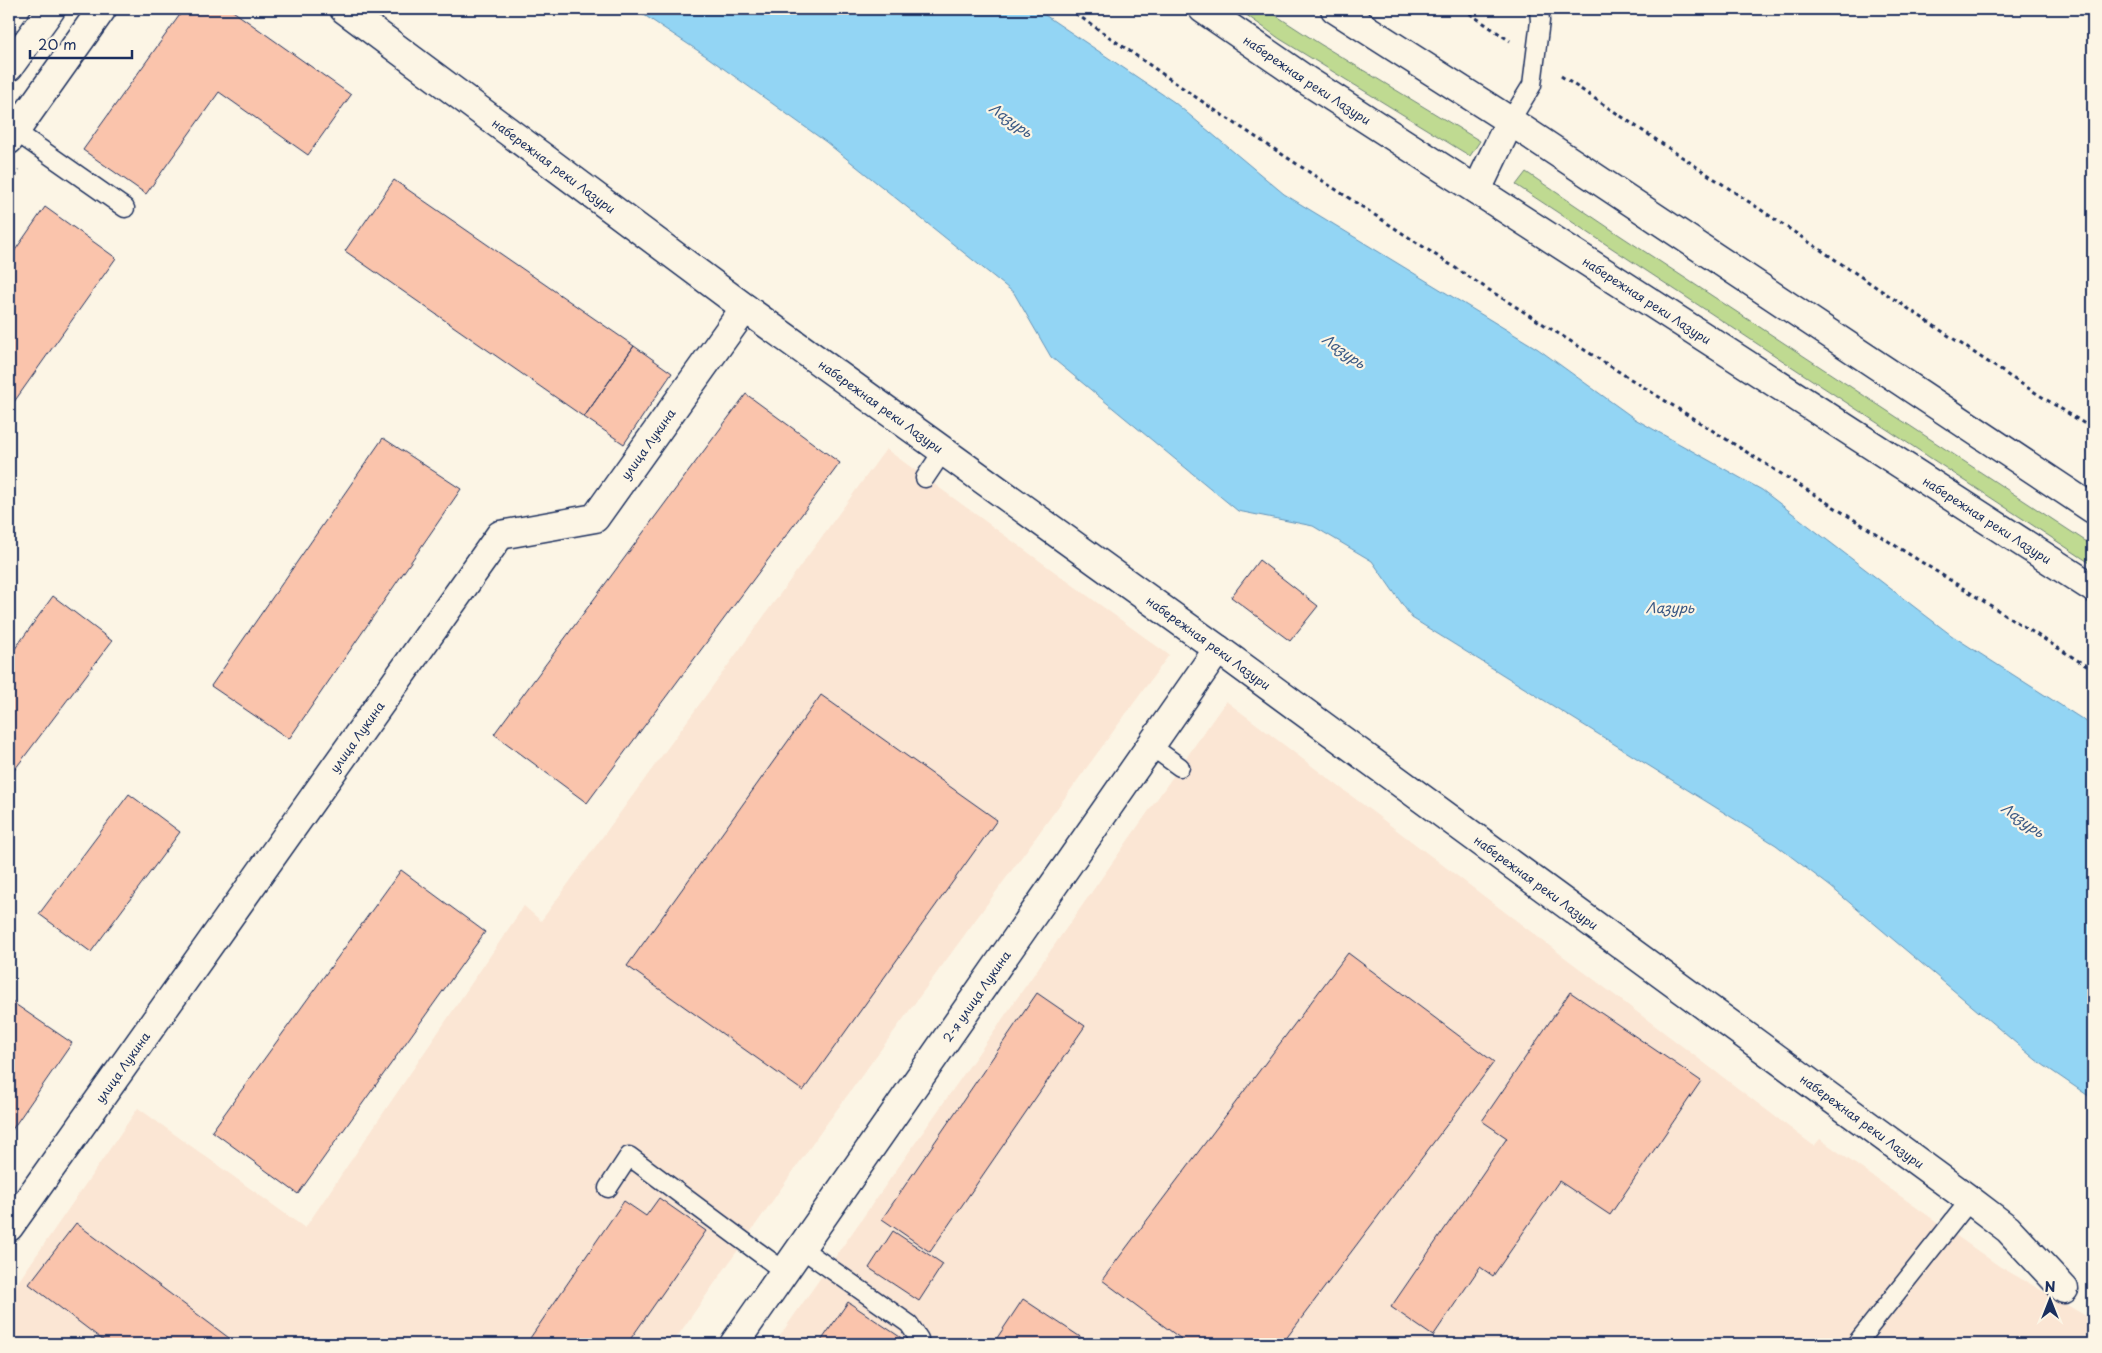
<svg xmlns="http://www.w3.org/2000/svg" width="2102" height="1353" font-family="'Playpen Sans',sans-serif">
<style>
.built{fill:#fbe6d4}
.green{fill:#bfda91;stroke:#6d8478}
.water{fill:#93d5f4;stroke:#6393b8}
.building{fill:#fac4ac;stroke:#1b2f5e}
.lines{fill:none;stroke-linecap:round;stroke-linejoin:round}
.lane-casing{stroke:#1b2f5e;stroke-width:21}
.street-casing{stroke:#1b2f5e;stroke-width:31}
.secondary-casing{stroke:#1b2f5e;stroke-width:31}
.primary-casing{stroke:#1b2f5e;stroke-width:31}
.path{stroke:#1b2f5e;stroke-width:3;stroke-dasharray:4 4;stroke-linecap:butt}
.lane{stroke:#fcf5e5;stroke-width:18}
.street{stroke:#fcf5e5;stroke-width:28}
.secondary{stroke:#fcf5e5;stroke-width:28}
.primary{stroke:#fcf5e5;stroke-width:28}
.labels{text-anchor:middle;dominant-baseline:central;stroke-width:4.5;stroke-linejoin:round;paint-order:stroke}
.street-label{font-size:12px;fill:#1b2f5e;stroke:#fcf5e5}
.water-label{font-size:14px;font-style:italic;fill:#395884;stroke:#fcf5e5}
</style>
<rect width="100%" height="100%" fill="#fcf5e5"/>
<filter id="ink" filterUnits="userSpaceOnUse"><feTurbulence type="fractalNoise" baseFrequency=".02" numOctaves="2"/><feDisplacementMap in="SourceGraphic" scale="10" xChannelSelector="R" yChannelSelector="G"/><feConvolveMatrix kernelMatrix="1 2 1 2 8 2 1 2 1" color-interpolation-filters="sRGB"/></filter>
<g filter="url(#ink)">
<path class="built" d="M886,449L1169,655L825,1126L672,1344H9V1295L138,1108L305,1228L524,906L541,921Z
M1226,701L1814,1146L1820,1139L1999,1266L2093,1320V1344H774Z"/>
<path class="green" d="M1238,9H1266L1320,44L1480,141L1470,156L1280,39Z
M1526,172L1621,236L2093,546V565L1516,185Z"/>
<path class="water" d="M635,9H1036L1174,102L1284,194L1538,349L1635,419L1762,490L1951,635L2093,726V1099L2036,1060L1831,887L1776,845L1412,618L1372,561L1313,526L1238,511L1051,357L1014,293L826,142L706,56Z"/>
<path class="building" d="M184,9H230L351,95L308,155L219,92L146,194L83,150Z
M394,180L634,346L584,417L345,251Z
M45,207L116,258L9,409V259Z
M634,346L672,373L624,444L584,417Z
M746,394L840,463L587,803L494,734Z
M383,438L461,489L289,739L211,686Z
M1259,560L1318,606L1290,641L1231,597Z
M53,596L112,641L9,777V657Z
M821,695L997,820L803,1091L627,966Z
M129,794L180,832L91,952L39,914Z
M401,870L485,932L298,1194L212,1131Z
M1348,953L1494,1062L1282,1344H1188L1102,1280Z
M1570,992L1701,1081L1610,1215L1559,1181L1493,1276L1480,1267L1433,1336L1391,1307L1507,1138L1482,1121Z
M1037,993L1085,1026L930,1252L882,1219Z
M12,1002L72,1043L9,1134V1007Z
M659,1198L706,1231L627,1344H526L624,1201L646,1216Z
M76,1223L237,1344H108L29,1284Z
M893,1231L943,1264L919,1301L869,1268Z
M1023,1299L1091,1344H993Z
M848,1302L903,1339L899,1344H819Z"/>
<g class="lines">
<g class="lane-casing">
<path id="lane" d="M1510,121L1532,85L1540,21L1539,9
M15,131L125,208
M925,478L943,451
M1151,746L1180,767
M608,1188L629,1156L785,1272
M801,1248L909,1324L919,1339L918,1344
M1856,1344L1970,1200"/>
</g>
<g class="street-casing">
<g id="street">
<path id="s1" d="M344,9L745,308L1218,649L1970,1200L2008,1229L2064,1289"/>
<path id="s2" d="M9,1227L500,535L595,518L745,308"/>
<path id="s3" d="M734,1344L1218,649"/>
</g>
</g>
<g class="secondary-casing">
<g id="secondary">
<path id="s4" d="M1203,9L1306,80L2093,588"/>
<path d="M1335,9L1510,121L2093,509"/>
<path d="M1477,190L1510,121"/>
</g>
</g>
<g class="primary-casing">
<path id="primary" d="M9,67L51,9
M9,140L102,9"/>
</g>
<path class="path" d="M1069,9L1213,109L1486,288L2093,670
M1463,9L1510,41
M1561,76L2009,376L2093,429
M9,184L19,171"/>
<use href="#lane" class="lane"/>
<use href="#street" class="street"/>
<use href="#secondary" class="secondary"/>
<use href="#primary" class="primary"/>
</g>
</g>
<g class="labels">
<g class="street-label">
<text stroke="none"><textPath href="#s4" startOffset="126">набережная реки Лазури</textPath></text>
<text stroke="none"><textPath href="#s1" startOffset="262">набережная реки Лазури</textPath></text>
<text stroke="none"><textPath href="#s4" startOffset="531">набережная реки Лазури</textPath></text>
<text stroke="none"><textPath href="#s1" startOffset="668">набережная реки Лазури</textPath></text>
<text stroke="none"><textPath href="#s2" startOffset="1036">улица Лукина</textPath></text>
<text stroke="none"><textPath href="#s4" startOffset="936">набережная реки Лазури</textPath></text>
<text stroke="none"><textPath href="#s1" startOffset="1072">набережная реки Лазури</textPath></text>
<text stroke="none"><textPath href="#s2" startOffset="601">улица Лукина</textPath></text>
<text stroke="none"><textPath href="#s1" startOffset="1478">набережная реки Лазури</textPath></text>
<text stroke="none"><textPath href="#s3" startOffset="424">2-я улица Лукина</textPath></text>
<text stroke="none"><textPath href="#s2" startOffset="196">улица Лукина</textPath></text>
<text stroke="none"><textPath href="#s1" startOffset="1882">набережная реки Лазури</textPath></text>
</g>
<g class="water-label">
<text transform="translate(1011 120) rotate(35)">Лазурь</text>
<text transform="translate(1344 351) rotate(35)">Лазурь</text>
<text x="1670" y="607">Лазурь</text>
<text transform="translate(2023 820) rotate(35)">Лазурь</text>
</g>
</g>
<rect width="2102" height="1353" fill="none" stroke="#fcf5e5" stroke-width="30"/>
<rect x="15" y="15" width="2072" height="1323" fill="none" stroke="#1b2f5e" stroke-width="2" filter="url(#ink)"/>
<g transform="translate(2050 1300)" stroke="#fcf5e5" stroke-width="4" paint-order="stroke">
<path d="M0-4L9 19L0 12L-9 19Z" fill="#1b2f5e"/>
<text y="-8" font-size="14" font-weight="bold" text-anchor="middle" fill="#1b2f5e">N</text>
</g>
<path d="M30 50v8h102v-8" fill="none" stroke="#1b2f5e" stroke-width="2.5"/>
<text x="38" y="50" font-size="15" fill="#1b2f5e" stroke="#fcf5e5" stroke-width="4" paint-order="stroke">20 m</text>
</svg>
